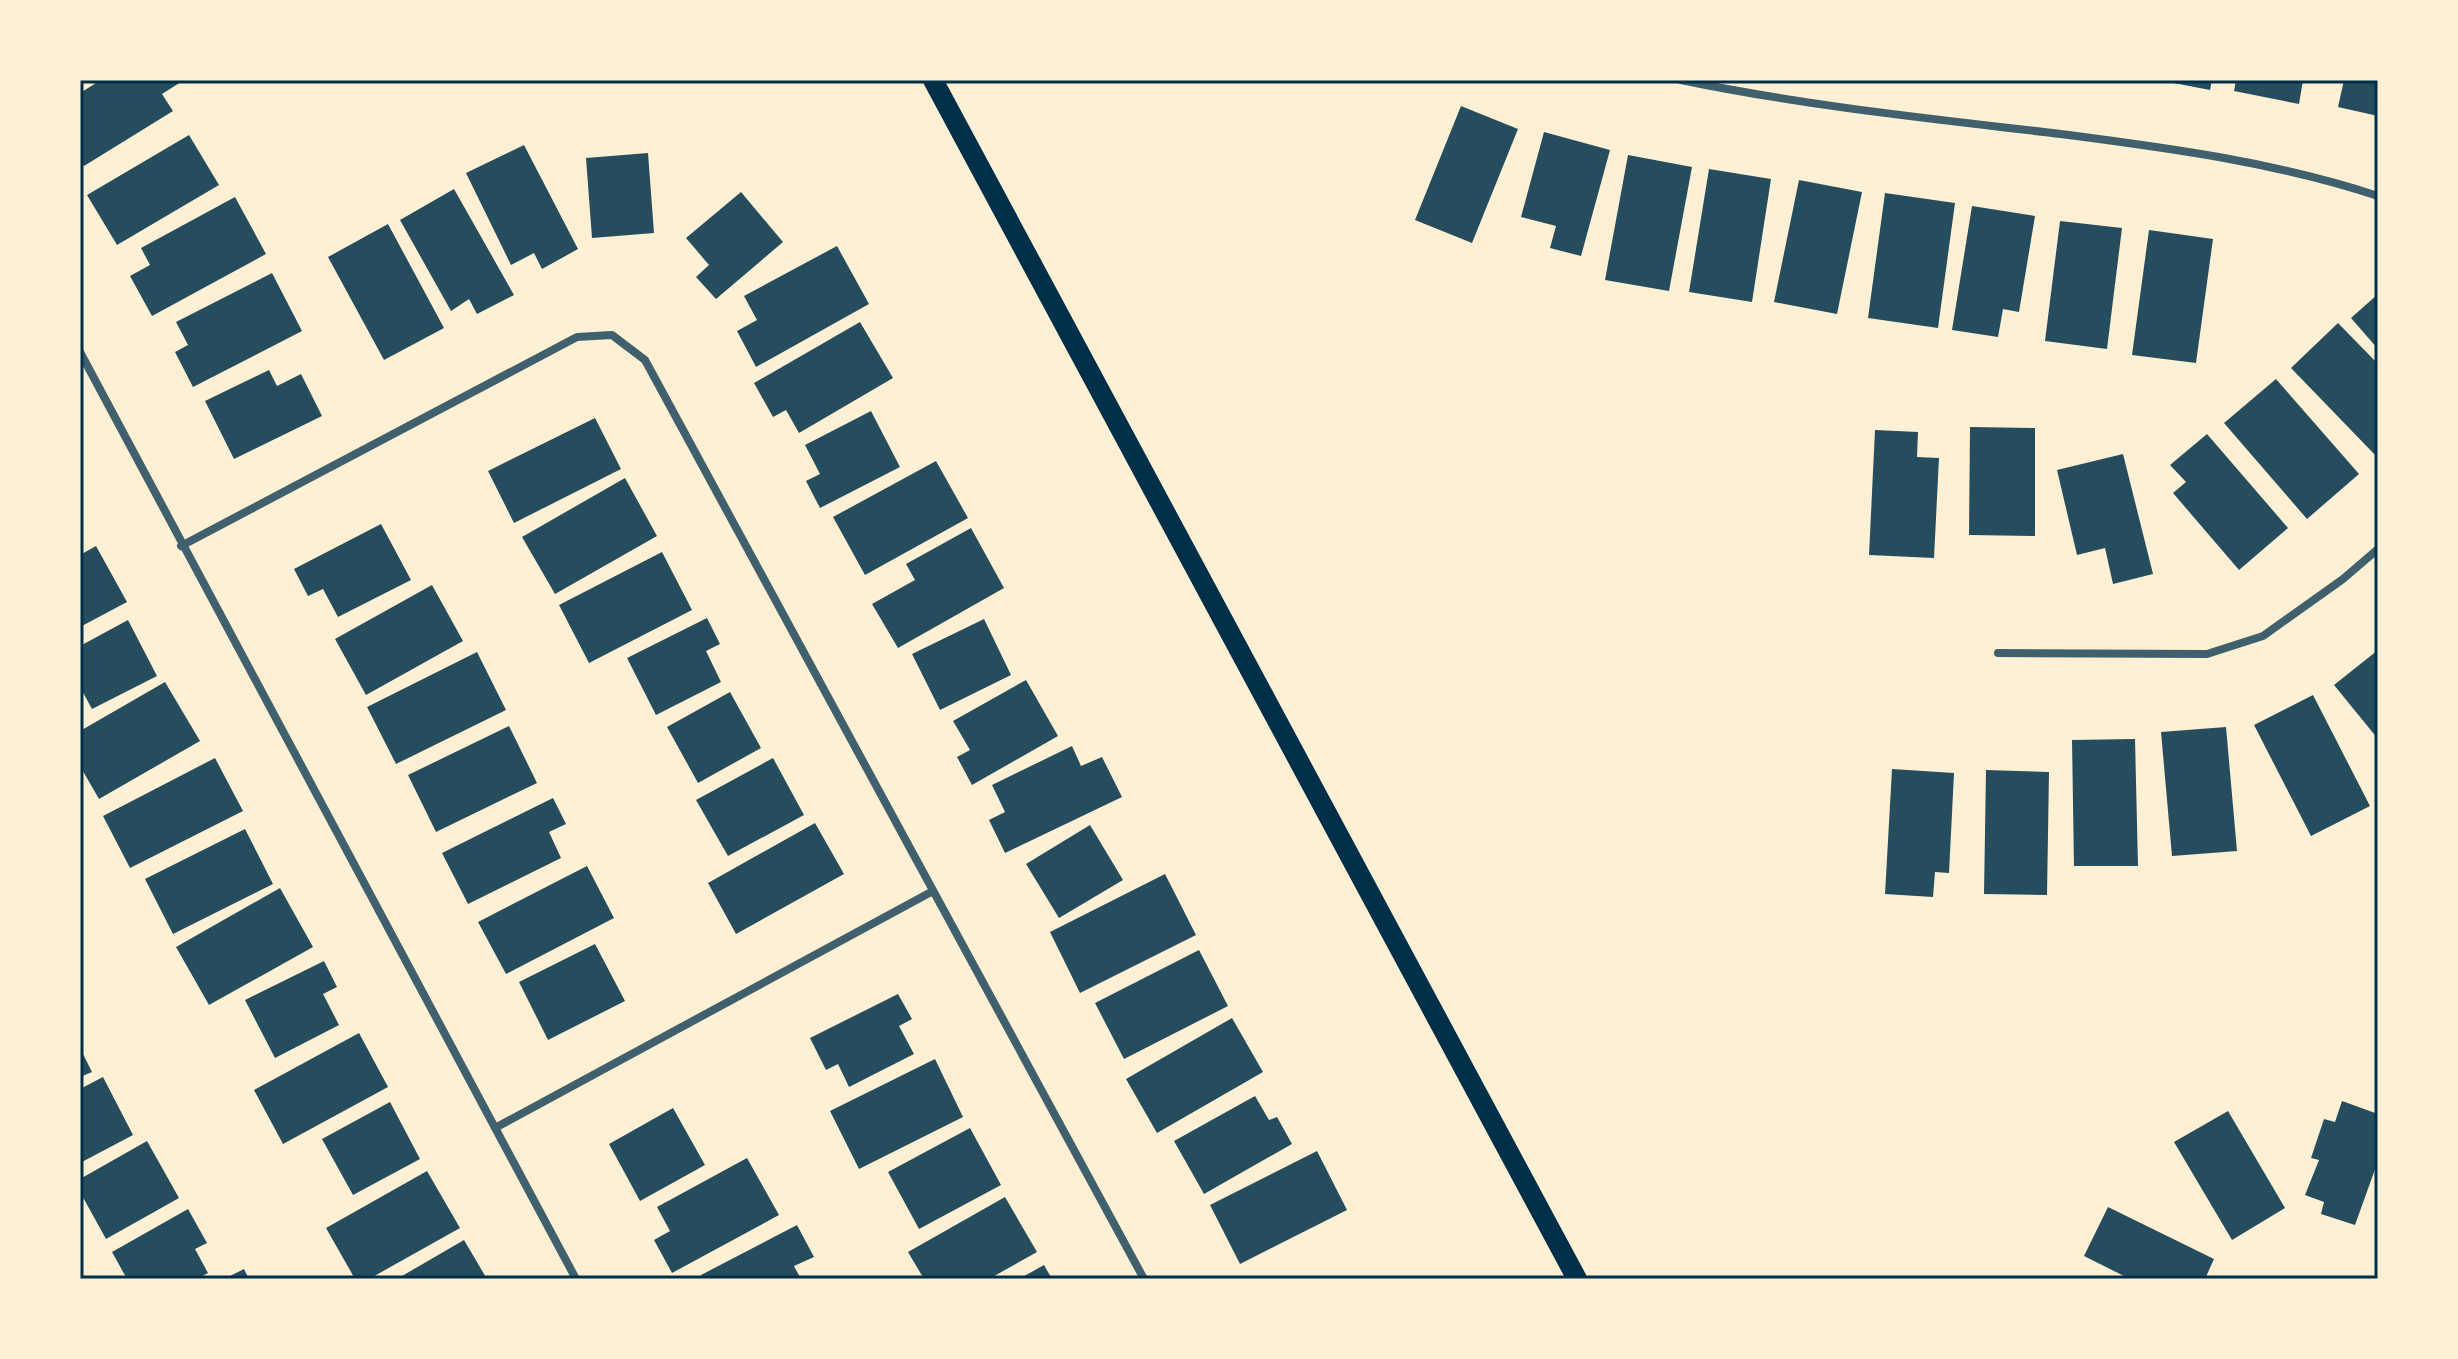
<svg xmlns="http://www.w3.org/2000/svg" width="2458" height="1359" font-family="Roboto,sans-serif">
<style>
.building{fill:#264d5e}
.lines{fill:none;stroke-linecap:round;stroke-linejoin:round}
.minor{stroke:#3f606c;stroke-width:8}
.primary{stroke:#003049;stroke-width:20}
.neatline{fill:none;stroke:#003049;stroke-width:3}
</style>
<rect width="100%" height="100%" fill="#fdf0d5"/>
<path class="building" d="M101,80H184L162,94L173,111L84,166L80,160V93Z
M2158,80H2212L2210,90Z
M2236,80H2303L2299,104L2234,91Z
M2344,80H2378V116L2338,107Z
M1461,106L1518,129L1472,243L1415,220Z
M1544,132L1610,150L1581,256L1550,248L1556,226L1521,217Z
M189,135L219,185L117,245L87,195Z
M524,145L578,249L542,269L534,253L511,265L466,173Z
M648,153L654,233L592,238L586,158Z
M1628,155L1692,167L1669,291L1605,280Z
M1709,169L1771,179L1752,302L1689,292Z
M1799,180L1862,192L1837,314L1774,302Z
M454,189L514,295L477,314L469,299L451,311L400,220Z
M741,192L783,242L716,299L696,277L709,265L686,238Z
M1885,193L1955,203L1938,328L1868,318Z
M235,197L266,254L152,316L130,276L150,265L141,248Z
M1972,206L2035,216L2019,312L2003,309L1998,337L1952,330Z
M2060,221L2122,228L2107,349L2045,341Z
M388,224L444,328L384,360L328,257Z
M2149,230L2213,239L2196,363L2132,355Z
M837,246L869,304L756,367L737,331L757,320L744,296Z
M272,273L302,331L193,387L175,352L188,345L176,322Z
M2378,294V349L2351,318Z
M860,322L893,378L799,433L786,410L773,417L754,383Z
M2338,323L2378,364V458L2291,368Z
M269,370L277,386L301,374L322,416L234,459L205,401Z
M2276,379L2359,474L2307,519L2224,423Z
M871,411L900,467L820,508L806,481L820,474L805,445Z
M595,418L621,469L514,523L488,471Z
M1970,427L2035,428V536L1969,535Z
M1875,430L1918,432L1917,457L1939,458L1934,558L1869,555Z
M2207,434L2288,528L2239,570L2173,493L2186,482L2170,465Z
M2123,454L2153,574L2113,584L2105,548L2077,555L2057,470Z
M936,461L968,518L865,575L833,517Z
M625,478L657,536L555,594L522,537Z
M381,524L411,580L338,617L323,589L308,596L294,569Z
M971,528L1004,588L898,648L872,604L915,580L906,564Z
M96,546L127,602L80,627V555Z
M662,552L692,610L589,663L559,605Z
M432,585L463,641L366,695L335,639Z
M707,618L720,644L706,651L721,682L656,715L627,658Z
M984,619L1011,675L940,710L912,654Z
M128,620L157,676L92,709L80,687V646Z
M2378,650V739L2334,685Z
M477,652L506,710L396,764L367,707Z
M1026,680L1058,736L972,785L957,757L970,750L953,721Z
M165,682L200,741L99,799L80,766V731Z
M730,692L761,748L698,783L667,727Z
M2313,695L2370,806L2311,836L2254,725Z
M509,726L537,783L436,832L408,775Z
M2226,727L2237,851L2172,856L2161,732Z
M2135,739L2138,866H2074L2072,740Z
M1072,746L1081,766L1102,757L1122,797L1005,853L989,820L1005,812L992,785Z
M215,758L243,811L130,868L103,816Z
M773,758L804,815L728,856L696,800Z
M1892,769L1954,773L1949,873L1935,872L1933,897L1885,894Z
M1986,770L2049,772L2047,895L1984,894Z
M553,798L566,824L549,832L561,858L468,904L442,853Z
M815,823L844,874L736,934L708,883Z
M1090,825L1123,880L1059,918L1026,864Z
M245,829L273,884L173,934L145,879Z
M587,866L614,918L506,974L478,922Z
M1165,874L1196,935L1080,993L1050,932Z
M280,888L313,947L209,1005L176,947Z
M595,944L625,1001L548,1040L519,982Z
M1199,950L1228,1006L1124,1059L1095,1003Z
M324,961L337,987L323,994L339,1025L275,1058L245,1000Z
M898,994L912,1019L899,1026L914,1054L849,1087L838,1064L826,1070L810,1038Z
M1232,1018L1263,1072L1157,1133L1126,1079Z
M359,1033L388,1087L283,1144L254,1090Z
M80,1048L92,1072L80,1077Z
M935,1059L963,1117L859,1169L830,1111Z
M103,1077L133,1135L80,1163V1089Z
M1255,1096L1269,1120L1277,1117L1292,1144L1204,1194L1174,1141Z
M2342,1101L2378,1114V1161L2355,1225L2321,1214L2324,1202L2305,1195L2319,1160L2311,1158L2324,1119L2335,1122Z
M390,1102L420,1159L353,1195L322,1139Z
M673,1108L705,1165L640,1201L609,1144Z
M2228,1111L2285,1208L2232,1240L2174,1142Z
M970,1128L1001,1185L919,1229L888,1172Z
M147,1141L179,1198L106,1239L80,1192V1179Z
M1317,1151L1347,1210L1240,1264L1210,1205Z
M747,1158L779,1215L672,1273L654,1240L670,1231L657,1207Z
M427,1171L460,1228L369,1279H355L326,1228Z
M1005,1197L1037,1252L989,1279H924L908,1252Z
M2108,1207L2214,1259L2205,1279H2130L2084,1256Z
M188,1209L207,1243L195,1249L208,1273L197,1279H127L112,1252Z
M797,1225L814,1257L794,1266L801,1279H704L701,1275Z
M464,1240L487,1279H404L402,1276Z
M1044,1265L1052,1279H1019Z
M244,1269L249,1279H224Z"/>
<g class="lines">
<path class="minor" d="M1681,80C1806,106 1934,119 2061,134C2169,148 2275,162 2378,196
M80,352L576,1279
M181,546L577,337L612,335L645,360L1144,1279
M1998,653L2207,654L2263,636L2343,579L2378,549
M495,1128L933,891"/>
<path class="primary" d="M933,80L1577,1279"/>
</g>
<rect width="2458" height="1359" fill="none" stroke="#fdf0d5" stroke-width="164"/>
<rect x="82" y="82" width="2294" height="1195" class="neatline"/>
</svg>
